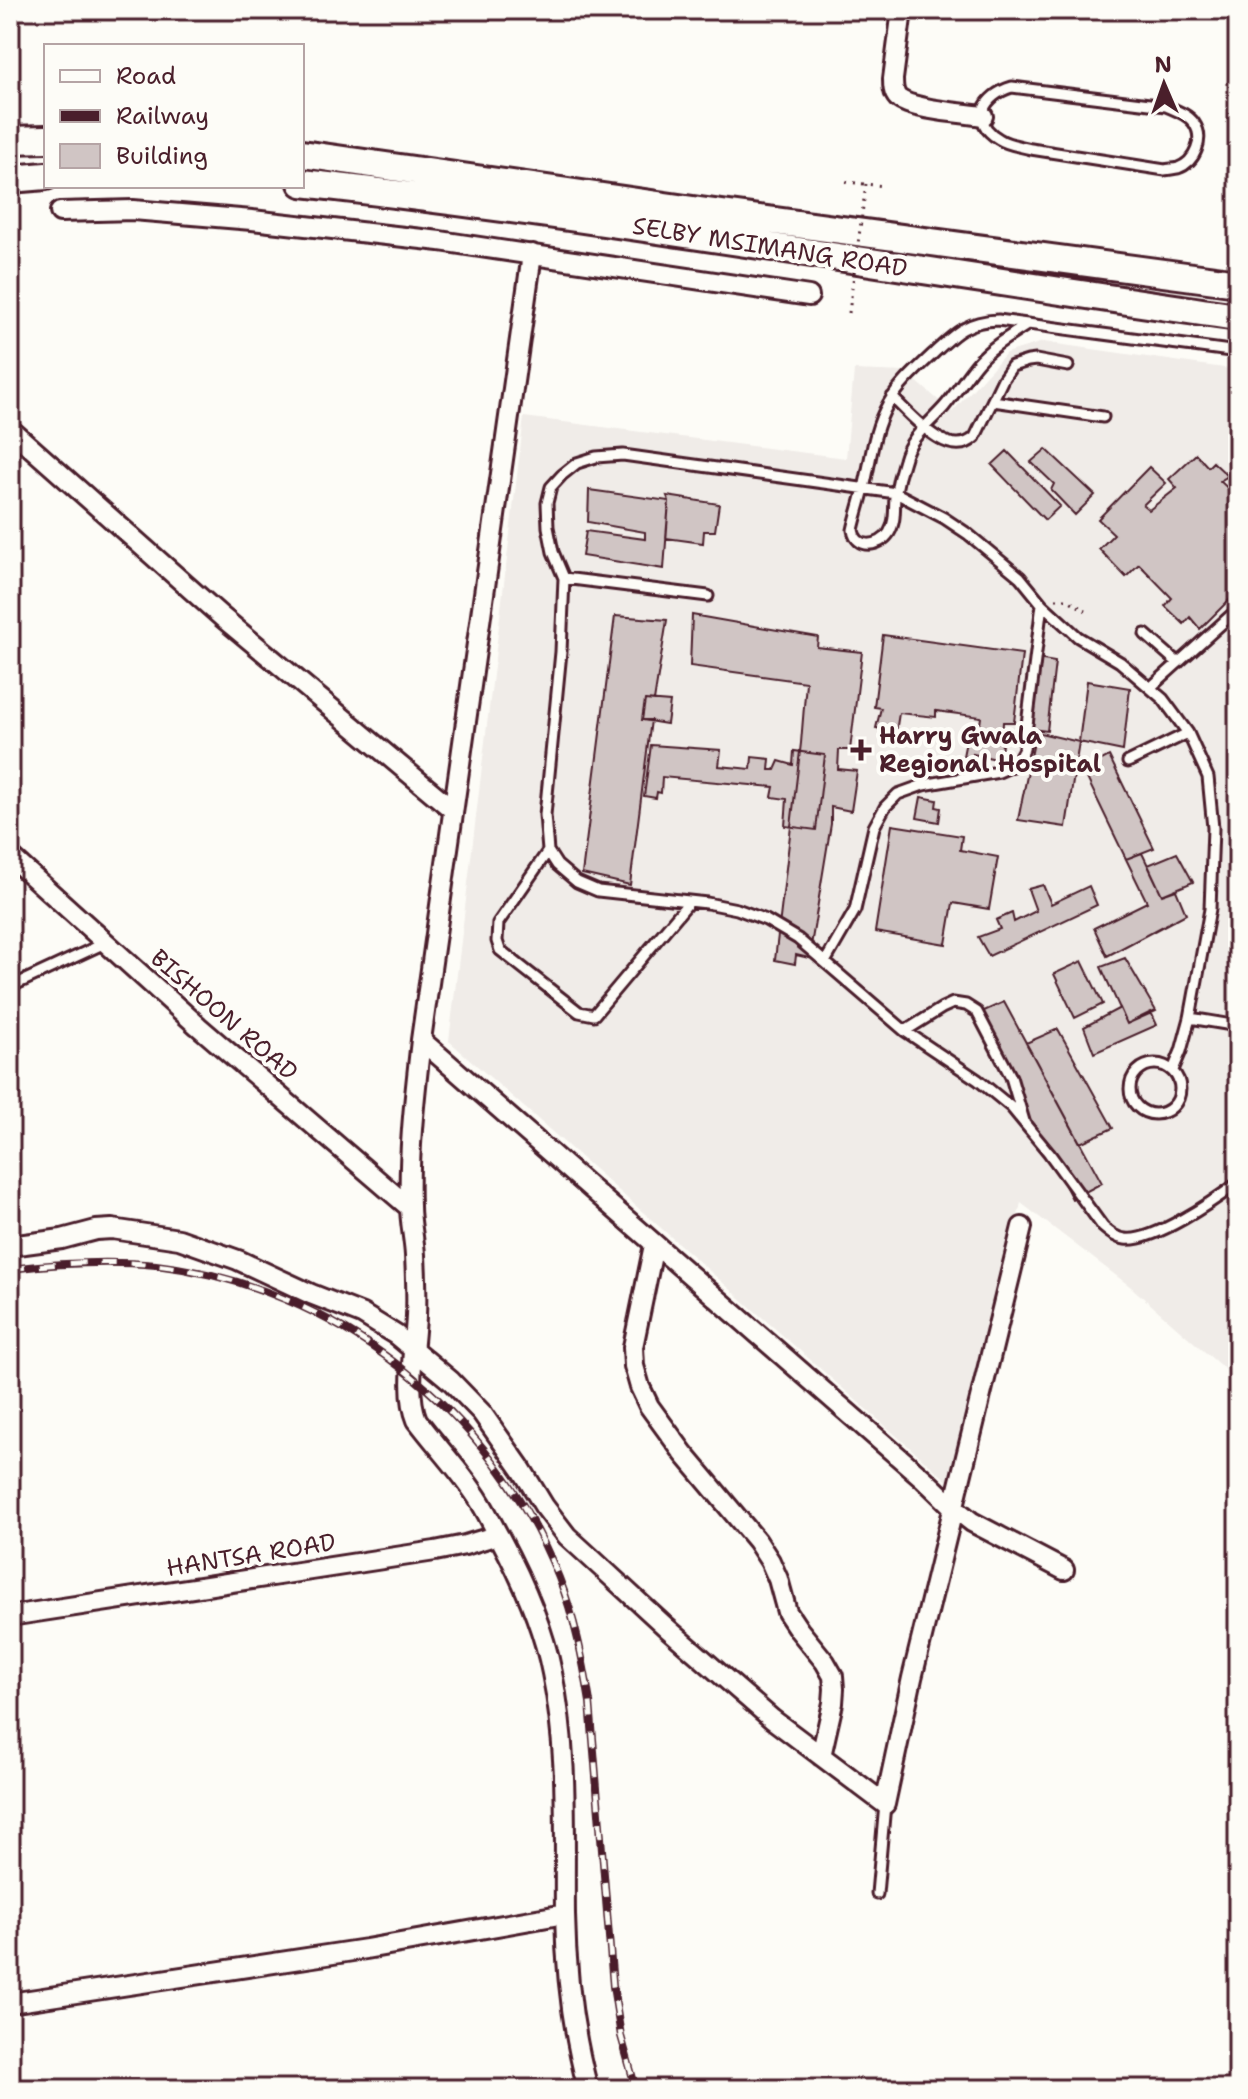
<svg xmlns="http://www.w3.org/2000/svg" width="1248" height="2099" font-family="'Shantell Sans',sans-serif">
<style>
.built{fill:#f0ece8}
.building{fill:#d0c5c4;stroke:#4a1f2b;stroke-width:2}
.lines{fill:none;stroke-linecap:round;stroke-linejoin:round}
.service-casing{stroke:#4a1f2b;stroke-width:15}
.minor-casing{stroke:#4a1f2b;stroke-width:24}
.secondary-casing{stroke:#4a1f2b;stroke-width:32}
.path{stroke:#4a1f2b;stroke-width:3;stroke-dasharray:2 6;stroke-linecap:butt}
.service{stroke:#fdfcf7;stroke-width:9}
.minor{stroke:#fdfcf7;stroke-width:18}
.secondary{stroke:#fdfcf7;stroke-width:26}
.rail-casing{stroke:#4a1f2b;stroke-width:8}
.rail{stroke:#fdfcf7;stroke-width:5;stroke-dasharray:15;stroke-linecap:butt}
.path-bridge{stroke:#4a1f2b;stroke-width:3;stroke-dasharray:2 6;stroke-linecap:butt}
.poi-dot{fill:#4a1f2b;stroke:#fdfcf7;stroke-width:3}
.labels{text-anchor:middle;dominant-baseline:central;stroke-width:8;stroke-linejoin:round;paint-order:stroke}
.street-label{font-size:24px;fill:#4a1f2b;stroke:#fdfcf7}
.poi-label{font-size:24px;font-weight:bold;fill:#4a1f2b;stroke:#fdfcf7;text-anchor:start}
</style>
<rect width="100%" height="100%" fill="#fdfcf7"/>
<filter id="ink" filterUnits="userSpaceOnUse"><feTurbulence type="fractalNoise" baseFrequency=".0125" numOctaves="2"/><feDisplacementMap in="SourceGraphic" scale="16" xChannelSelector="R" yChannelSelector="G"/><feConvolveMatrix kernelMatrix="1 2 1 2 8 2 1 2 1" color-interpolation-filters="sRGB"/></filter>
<g filter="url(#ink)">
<path class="built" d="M1043,342L1238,370V1381L1131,1287L1021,1203L951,1484L449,1041L524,417L846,458L854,370L906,372L952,412L1006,353Z"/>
<path class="building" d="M1046,449L1095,495L1075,515L1051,490L1054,484L1031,462Z
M1007,451L1060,506L1045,520L992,465Z
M1196,454L1208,467L1213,462L1228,476L1220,481L1235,495L1238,493V591L1200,629L1190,617L1184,624L1165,606L1172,598L1139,564L1126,577L1099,549L1114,534L1098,519L1149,467L1166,483L1143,505L1149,510L1177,488L1169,479Z
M589,490L669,501L664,569L582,556L586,531L645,539V532L588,522Z
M667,496L719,504L715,531H704L703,543L666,538L669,501Z
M692,615L818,637L817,647L862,652L850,750H839L838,769L857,771L851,811L831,807V824L809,958L796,955L795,964L775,960L801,743L806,682L690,666Z
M615,616L667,620L654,701L645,700L642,720H651L630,885L582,874Z
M883,635L1022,654L1014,722H1003L1001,760L973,754V758L963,756L968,731L979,732L981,717L936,711V717L899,713L896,732L876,728L881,708L874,707Z
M1037,659L1055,662L1047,731L1024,728Z
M1087,681L1130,688L1123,751L1079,742Z
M645,700L670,702L667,724L642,720Z
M1036,732L1079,742L1066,827L1018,820Z
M651,745L721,750L719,766L751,769L752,757L770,759L769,770H775L779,761L793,765L794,751L825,755L816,830L785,826L787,799L772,797L774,787L662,777L661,793L657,792L656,798L644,796Z
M1109,756L1154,848L1126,859L1083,770Z
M921,797L937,800L936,807L941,808L939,822L917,818Z
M892,825L962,836L960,850L998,857L989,909L953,903L946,944L875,932Z
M1142,853L1162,895L1176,890L1186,914L1107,956L1094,928L1147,902L1126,859Z
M1177,853L1193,882L1162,895L1148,865Z
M1043,885L1051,904L1089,886L1097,905L989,956L978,937L1000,929L996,920L1012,913L1014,922L1036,911L1028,889Z
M1125,958L1156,1011L1127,1024L1101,967Z
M1082,961L1103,1004L1075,1018L1054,974Z
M1004,1002L1102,1183L1072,1199L975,1015Z
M1120,1008L1127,1024L1151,1012L1157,1025L1094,1053L1084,1027Z
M1058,1029L1113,1128L1080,1143L1026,1043Z"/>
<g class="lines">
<g class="service-casing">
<path id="service" d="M1012,87L1166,106C1175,110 1188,114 1194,123C1205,139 1195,162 1178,168C1174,169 1169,169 1165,170L1031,149C1020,146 1008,145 999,139C969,122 984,95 1012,87Z
M1027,325C1010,336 991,347 978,362C966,376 956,393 944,407C929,424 910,437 904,460C900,472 897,484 895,496C894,508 896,522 889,533C880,547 856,550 853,530C856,516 861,502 864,488C871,460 873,430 888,404C899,385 917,369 934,353C955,333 967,321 998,320L1238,352
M892,397C911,415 949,462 975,437L1003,379L1012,366L1028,361L1036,360L1068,366
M993,401L1103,417
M564,578L708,596
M1145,634L1178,663
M1150,688L1238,609
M1128,762L1188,733
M548,851L498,923L497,941L500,950L579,1012L594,1015L689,902
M825,962L855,910L874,827L885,807L898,794L923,785L999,772L1015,765L1024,749L1042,604
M10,987L105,943
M1190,1018L1238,1026
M905,1031L942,1008L953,1003L966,1005L977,1012L1011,1077L1024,1121
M1130 1089a25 25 0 1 1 50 0a25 25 0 1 1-50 0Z
M1173,1070L1181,1051L1190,1018L1210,909L1213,828L1208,777L1188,733L1163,699L1120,662L1078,637L1042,604L1020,577L968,534L944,518L896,493L623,455L596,457L577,463L562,475L551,487L547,503L548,527L553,552L564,578L561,652L545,815L548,851L557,865L577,882L598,891L707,903L737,909L766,920L798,939L905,1031L978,1080L1011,1107L1049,1153L1103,1227C1110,1233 1116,1238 1125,1239C1153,1243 1215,1200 1238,1183
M877,1894L885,1804"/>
</g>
<g class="minor-casing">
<path id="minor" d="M902,10L893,79C893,85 893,93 898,98C912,110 964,113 983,116
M60,212L133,210L252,220L440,241L809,296
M532,254L421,1040C415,1095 408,1151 410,1206C410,1222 414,1238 415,1255C416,1275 417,1296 416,1316C415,1347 405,1391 417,1420C435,1444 456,1466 473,1491C484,1506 491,1522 500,1538C523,1581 543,1626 552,1673C569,1753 564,1834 565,1915C566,1973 573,2033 588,2089
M10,429L222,617L452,809
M10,856L198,1026L410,1208
M421,1040L924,1479L953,1507L972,1522L1064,1570
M654,1245L633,1347L634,1366L640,1387L649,1406L684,1454L757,1541L770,1561L778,1579L787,1612L799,1630L825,1662L833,1676L834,1689L833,1703L821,1756
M10,1246L62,1239L96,1230L112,1229L179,1239L238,1260L311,1294L362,1314L396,1335L451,1381L482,1413L522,1470L544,1506L567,1536L590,1557L667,1628L772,1719L885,1804L912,1678L1022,1227
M10,1616L435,1551L465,1545L498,1535
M10,2003L366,1949L565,1914"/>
</g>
<g class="secondary-casing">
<path id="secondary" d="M10,140L46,139
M302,154L700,211L1238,283
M10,179L46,176
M302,183C615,218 926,273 1238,317"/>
</g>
<path class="path" d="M846,182L884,186
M849,313L852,289
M1056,599H1067L1086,611"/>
<use href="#service" class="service"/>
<use href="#minor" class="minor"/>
<use href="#secondary" class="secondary"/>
<g class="rail-casing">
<path id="rail" d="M10,1269C59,1263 106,1260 156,1265C335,1286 493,1411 559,1578C575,1618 583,1660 590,1702L613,1986L621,2036L636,2089"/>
</g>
<use href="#rail" class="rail"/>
<path class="path-bridge" d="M852,289L866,184"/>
</g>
</g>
<path class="poi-dot" d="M857 738h8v8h8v8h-8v8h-8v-8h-8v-8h8z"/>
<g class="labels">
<g class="street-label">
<text transform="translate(770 247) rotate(9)">SELBY MSIMANG ROAD</text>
<text transform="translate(224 1015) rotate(41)">BISHOON ROAD</text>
<text transform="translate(251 1555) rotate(-9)">HANTSA ROAD</text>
</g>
<g class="poi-label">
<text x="879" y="736">Harry Gwala<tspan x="879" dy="28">Regional Hospital</tspan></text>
</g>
</g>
<rect width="1248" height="2099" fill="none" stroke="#fdfcf7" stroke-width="40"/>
<rect x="20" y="20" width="1208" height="2059" fill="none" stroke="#4a1f2b" stroke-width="3" filter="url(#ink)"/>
<rect x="44" y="44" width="260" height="144" fill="#fdfcf7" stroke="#b5a4a5" stroke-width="2"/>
<rect x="60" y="70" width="40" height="12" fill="#fdfcf7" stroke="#b5a4a5" stroke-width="2"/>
<text x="116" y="84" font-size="24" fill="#4a1f2b">Road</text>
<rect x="60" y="110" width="40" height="12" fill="#4a1f2b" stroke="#b5a4a5" stroke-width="2"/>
<text x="116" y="124" font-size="24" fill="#4a1f2b">Railway</text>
<rect x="60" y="144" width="40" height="24" fill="#d0c5c4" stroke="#b5a4a5" stroke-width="2"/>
<text x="116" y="164" font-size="24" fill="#4a1f2b">Building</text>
<g transform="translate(1164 84) rotate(358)" stroke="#fdfcf7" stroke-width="6" paint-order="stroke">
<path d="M0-6L14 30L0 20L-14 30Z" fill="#4a1f2b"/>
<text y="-12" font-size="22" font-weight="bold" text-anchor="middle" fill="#4a1f2b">N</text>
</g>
</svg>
